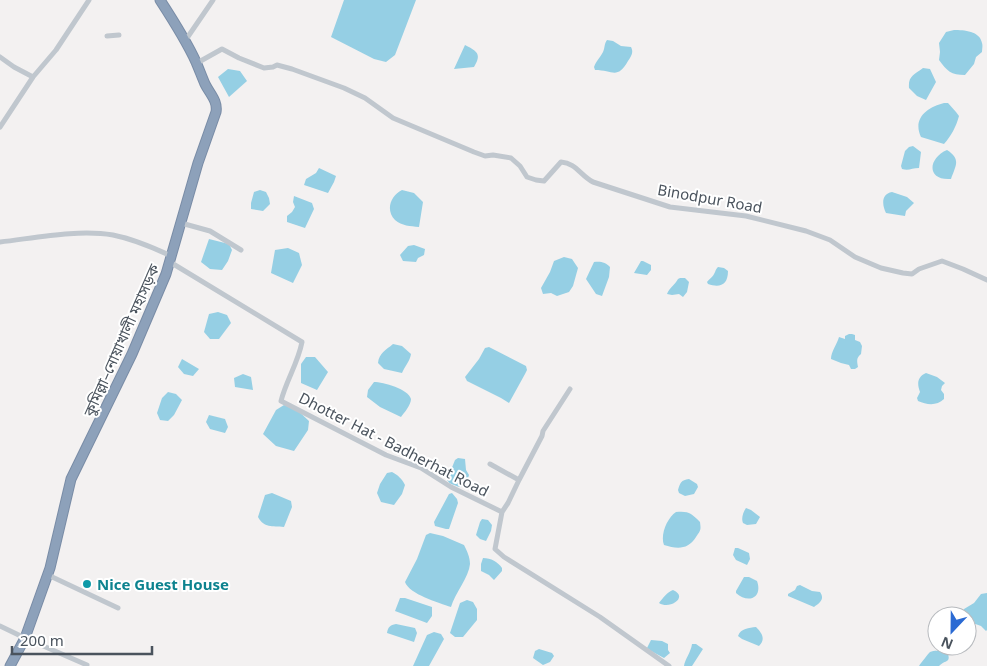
<svg xmlns="http://www.w3.org/2000/svg" width="987" height="666" font-family="'Noto Sans','Noto Sans Bengali',sans-serif">
<style>
.water{fill:#95cfe4}
.lines{fill:none;stroke-linecap:round;stroke-linejoin:round}
.highway-casing{stroke:#798ca6;stroke-width:11}
.street{stroke:#c0c7ce;stroke-width:5}
.highway{stroke:#8da1ba;stroke-width:9}
.culture-dot{fill:#0f9aa8;stroke:#fff;stroke-width:2}
.labels{text-anchor:middle;dominant-baseline:central;stroke-width:4;stroke-linejoin:round;paint-order:stroke}
.street-label{font-size:15px;fill:#4a535d;stroke:#fff}
.culture-label{font-size:15px;font-weight:bold;fill:#0d838f;stroke:#fff;text-anchor:start}
</style>
<rect width="100%" height="100%" fill="#f3f1f1"/>
<path class="water" d="M344,0H416L395,55L386,62L374,59L331,37Z
M954,30C964,30 980,31 982,43C983,46 982,49 982,52L976,57L974,64L965,75C951,75 947,71 939,60L940,52L939,43L946,32Z
M607,40L613,41L621,46L631,47C634,53 631,56 628,61C617,80 613,70 595,70L594,67C596,61 600,58 603,52C605,48 604,44 607,40Z
M465,45C477,51 482,54 474,67L454,69Z
M923,68L930,69L936,82L926,100L917,96L909,88C908,76 914,75 923,68Z
M228,69L240,71L247,81L229,97L218,77Z
M944,103H948L956,112L959,116C956,127 951,136 944,144L921,137C912,118 928,107 944,103Z
M913,146L921,152L919,168C912,168 909,171 902,169L901,166L905,151L909,147Z
M947,150C961,159 956,165 951,179C926,181 928,158 947,150Z
M319,168L336,176L334,182L328,193L304,185L306,179L316,173Z
M260,190L266,192L269,198L270,204L263,211L251,209V203L254,192Z
M402,190L414,193L423,202L419,227C410,226 402,226 395,220C385,210 391,195 402,190Z
M892,192L907,197L914,203L906,211L905,216L886,213C882,205 881,194 892,192Z
M294,196L312,203L314,209L305,228L287,222V216L292,212L295,207L293,202Z
M209,239L229,244L232,250L228,261L222,270L210,269L201,262Z
M414,245L425,249L424,255L418,258L416,262L403,261L400,255L408,246Z
M288,248L299,253L302,265L293,283L271,273L275,250Z
M564,257L572,259L578,268L573,286L569,292L557,296L551,293L543,294L541,288L550,272L554,261Z
M641,261H643L651,265V270L647,275L634,273Z
M594,262C600,261 606,262 610,267L609,277L602,296L596,294L586,279Z
M718,267L724,268L728,271C728,285 720,288 708,284L707,282C709,279 713,277 714,274C716,271 715,270 718,267Z
M680,278H685L689,282L687,292L683,297L679,294L672,295L667,294C669,288 675,285 678,279Z
M218,312L227,315L231,323L219,339H210L204,332L209,314Z
M849,334H852L855,335V340L860,342L862,346L861,354C856,358 857,361 858,367L855,369H851L849,365L841,363L831,359C831,352 837,344 839,337L845,339V336Z
M393,344L402,346L411,354C410,361 405,366 402,373L384,369L378,363C379,353 386,350 393,344Z
M489,347L526,366L527,370L525,374L509,403L501,398L467,381L465,377L479,359L485,348Z
M306,357H315L328,372L317,390L301,383V364Z
M182,359L199,369L193,376L184,374L178,367Z
M926,373L937,377L945,383L942,386L941,390L944,394V399C937,406 927,405 918,401L917,398L920,392C917,384 917,377 926,373Z
M243,374L251,377L253,390L235,387L234,378Z
M374,382C383,382 409,389 411,399C411,405 404,413 401,417L380,407L367,397L368,390Z
M168,392L176,394L182,400L174,415L168,421L160,420L157,413L162,398Z
M284,405L294,407L309,421L308,430L294,451L276,446L263,434L276,410Z
M209,415L225,419L228,427L225,433L210,429L206,422Z
M458,458L465,459L466,470L469,475C466,484 465,490 454,485C449,483 451,485 447,480L455,460Z
M392,472C398,475 402,479 405,485L402,494L394,505L381,502L377,493L380,484L387,473Z
M689,479L697,484L698,487L694,494L685,496L679,493L678,490C680,483 681,480 689,479Z
M272,493L291,501L292,507L284,527C272,526 264,528 258,517L265,495Z
M452,493L457,499L458,503L449,529H446L435,526L434,522L449,494Z
M746,508L751,510L760,517L756,524L747,525L743,523C741,519 743,512 746,508Z
M676,512C689,511 691,513 700,522C701,530 701,530 696,537C688,550 677,549 664,545C660,535 667,518 676,512Z
M482,519L488,520L492,525L491,531L486,541L480,539L476,535L480,522Z
M430,533L443,536L464,545C467,551 470,557 470,564C469,577 455,593 451,607C439,603 409,594 405,582L417,559L426,535Z
M735,548H738L749,553L750,559L747,565L736,560L733,555Z
M483,558C491,558 498,562 502,568V571L494,580L489,575L481,571V564Z
M744,577H749L757,581C763,598 748,604 736,593V591Z
M800,585L812,591L820,592C825,599 820,603 814,607L788,596V594L795,590L797,586Z
M673,590C689,597 670,610 659,603C663,598 667,592 673,590Z
M987,593V630L986,631L981,626L967,621V616H961L964,609L974,603L981,594Z
M400,598H405L432,607V616L427,623L395,611Z
M467,600L473,602L477,609V620L463,637H455L450,633L460,603Z
M396,624L415,628L417,633L414,642L387,633C388,627 390,625 396,624Z
M756,627C762,633 766,639 759,646L742,639L738,636C741,628 749,628 756,627Z
M434,632L441,634L444,639L429,666H413L427,635Z
M651,640L662,641L668,644V650L670,653L664,658L651,651L647,648Z
M692,644H696L703,649L692,666H684C685,659 691,652 692,644Z
M539,649L552,653L554,656L550,662L543,665L533,658L535,651Z
M944,650L947,651C952,664 945,659 939,666H919C921,663 928,654 930,652C934,650 940,651 944,650Z"/>
<g class="lines">
<g class="highway-casing">
<path id="highway" d="M10,666L25,638L50,568L71,479L132,354L166,274L198,163L216,112C218,101 210,94 205,84C202,77 199,69 196,62C186,40 173,20 160,0"/>
</g>
<path class="street" d="M107,36L119,35
M185,41L213,0
M0,57L14,67L33,77
M197,63L222,49L239,58L264,68L273,67L277,65L292,69L344,88L365,98L393,118L474,152L485,156L493,155L511,158L520,166L527,177L536,180L544,181L561,162C576,163 580,175 593,182L670,207L746,216L806,231L830,240L855,257L881,268L903,273L912,274L919,269L942,261L963,269L987,280
M0,127L33,77L56,50L89,0
M181,223L210,231L241,250
M0,242C35,238 78,229 113,235C133,239 152,247 171,256
M170,262L302,342C298,363 286,381 281,401L386,455L421,468L451,487L502,512
M570,389L543,431L542,436L519,480L508,503L502,512L495,549L504,557L600,617L669,666
M490,464L519,480
M48,575L118,608
M0,626L25,638L87,665"/>
<use href="#highway" class="highway"/>
</g>
<circle class="culture-dot" cx="87" cy="584" r="5"/>
<g class="labels">
<g class="street-label">
<text transform="translate(710 198) rotate(10)">Binodpur Road</text>
<text transform="translate(121 340) rotate(-66)">কুমিল্লা–নোয়াখালী মহাসড়ক</text>
<text transform="translate(394 444) rotate(27)">Dhotter Hat - Badherhat Road</text>
</g>
<g class="culture-label">
<text x="97" y="584">Nice Guest House</text>
</g>
</g>
<g transform="translate(952 631) rotate(202)"><circle r="24" fill="#ffffff" stroke="#b7babe"/>
<path d="M0-4L9 19L0 12L-9 19Z" fill="#2a6ad3"/>
<text y="-8" font-size="14" font-weight="bold" text-anchor="middle" fill="#4a535d">N</text>
</g>
<path d="M12 646v8h140v-8" fill="none" stroke="#4a535d" stroke-width="2.5"/>
<text x="20" y="646" font-size="15" fill="#4a535d" stroke="#ffffff" stroke-width="4" paint-order="stroke">200 m</text>
</svg>
